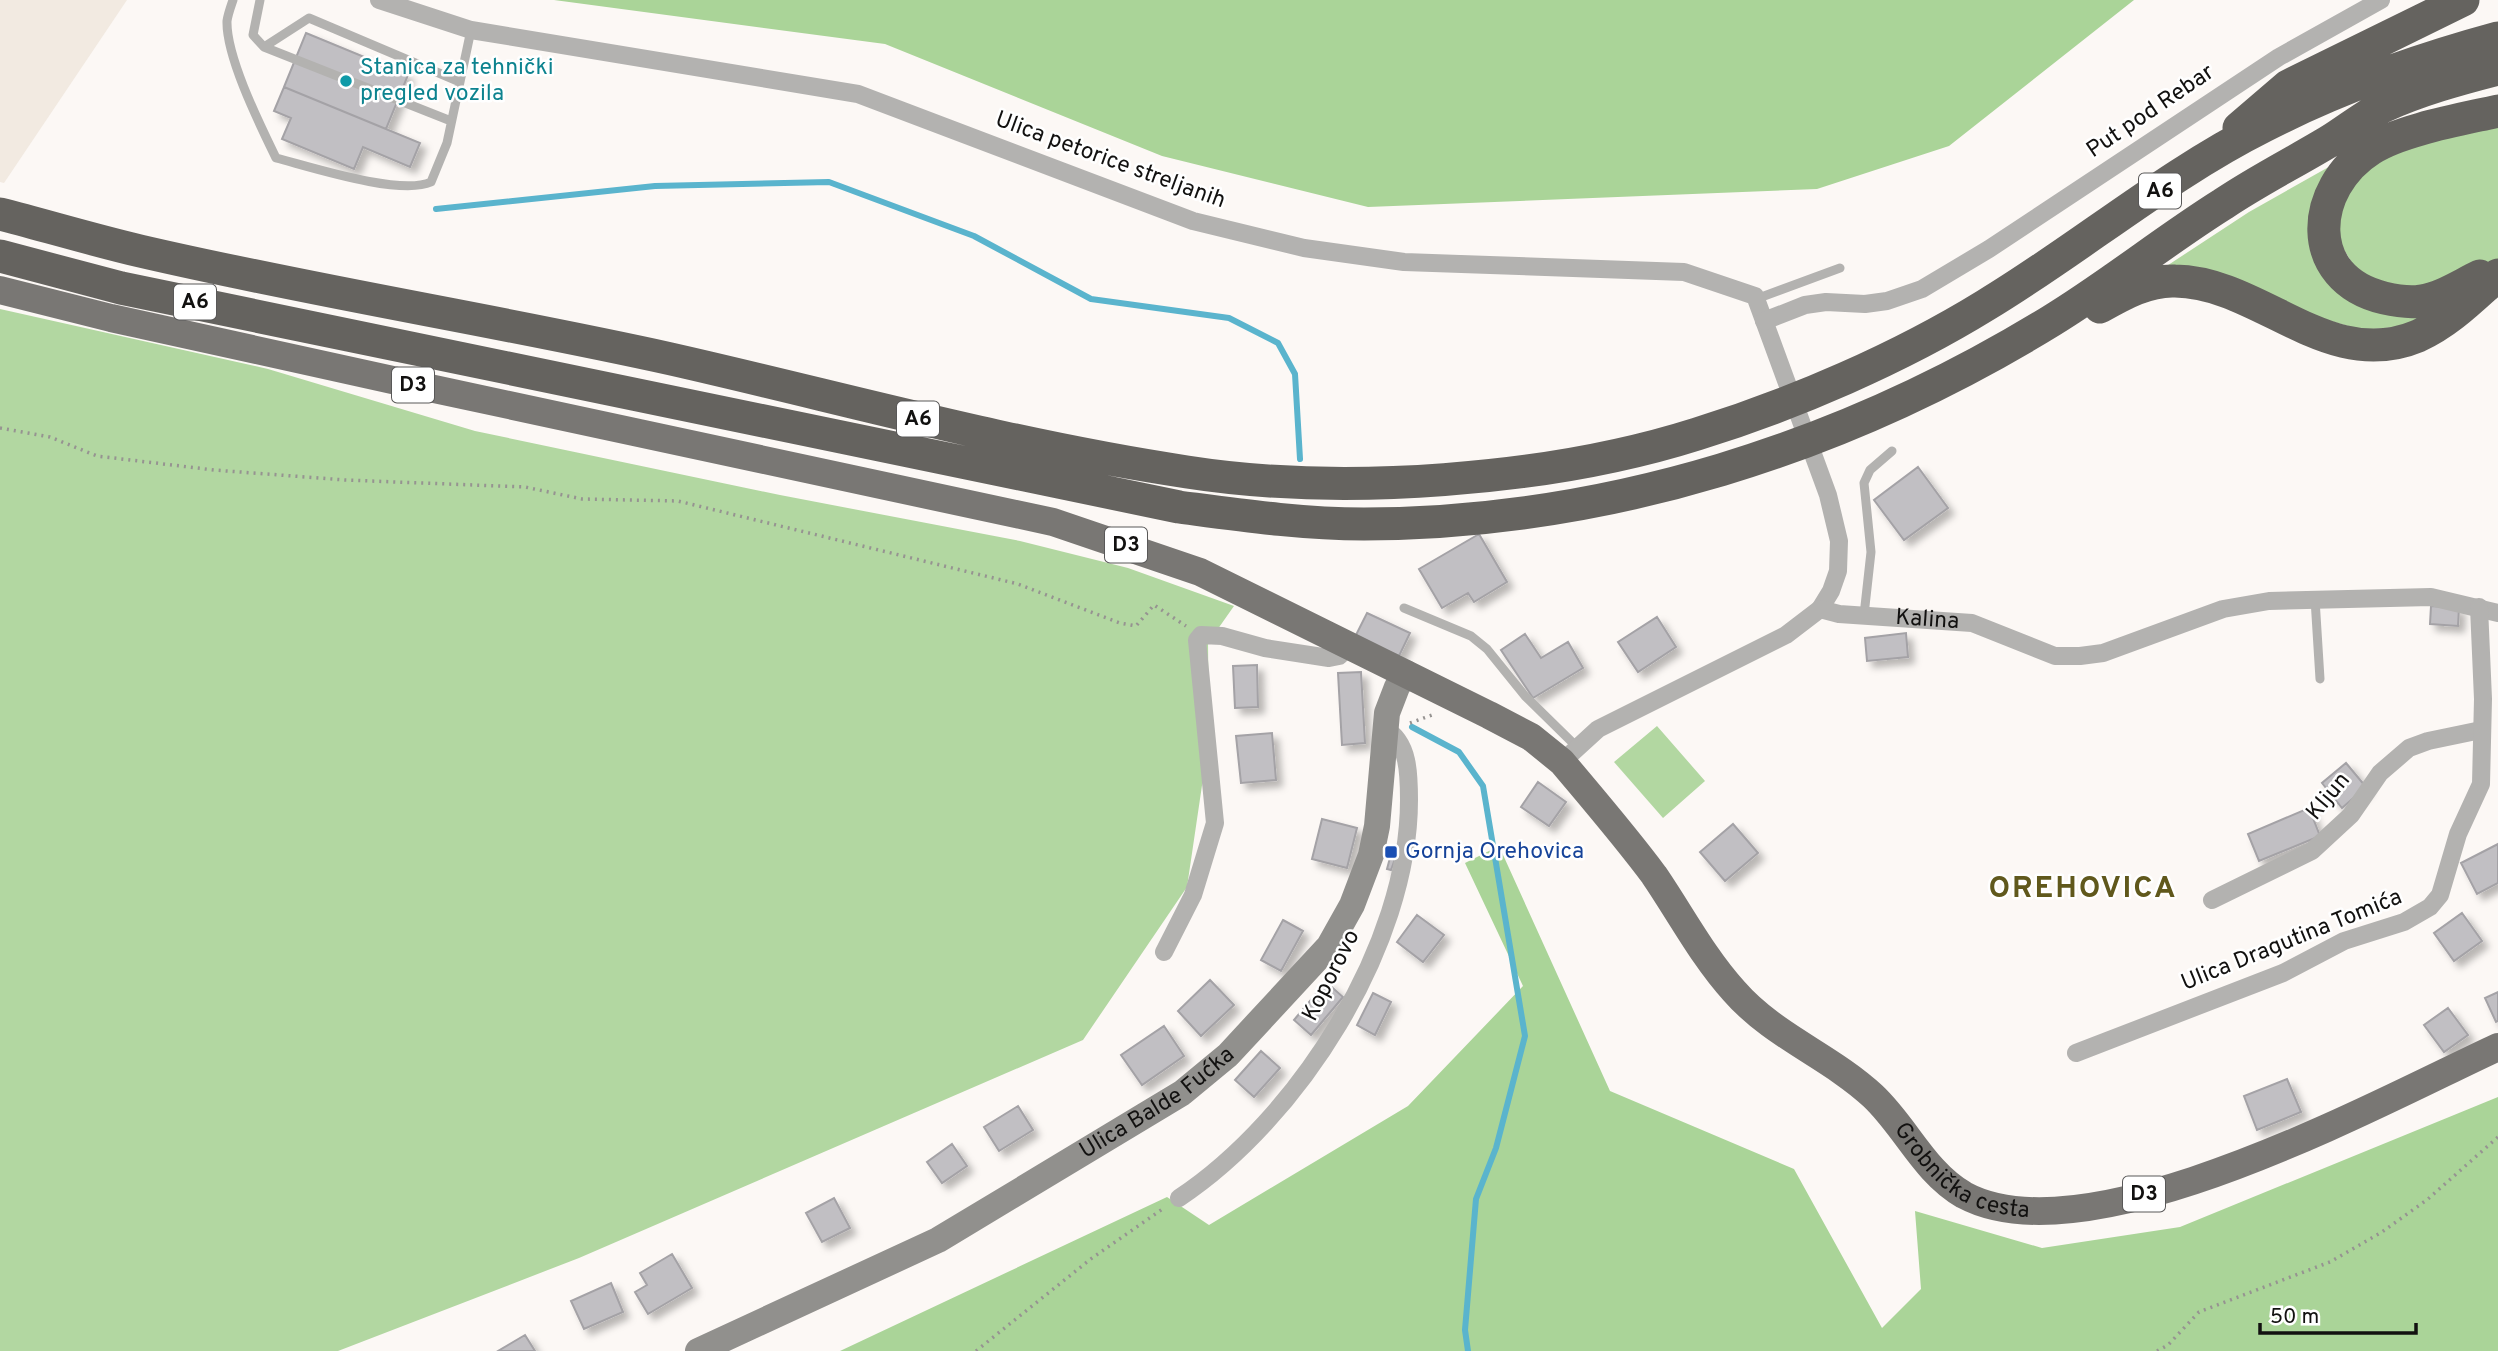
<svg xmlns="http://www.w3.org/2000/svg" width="2498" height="1351" font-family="Overpass,sans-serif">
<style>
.built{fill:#f2eae1}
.green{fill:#b2d7a1}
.forest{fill:#aad498}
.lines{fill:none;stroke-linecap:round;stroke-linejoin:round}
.stream{stroke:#5ab4cd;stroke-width:6}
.building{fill:#c1bfc3;stroke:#a4a2a6;stroke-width:2;filter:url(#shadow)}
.path{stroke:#969391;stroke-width:3.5;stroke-dasharray:2 5;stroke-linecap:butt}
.lane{stroke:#b3b2b0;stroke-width:9}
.street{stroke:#b3b2b0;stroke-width:18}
.secondary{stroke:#91908d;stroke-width:26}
.primary{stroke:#797774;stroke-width:28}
.highway{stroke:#65635f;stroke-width:33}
.culture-dot{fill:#0f9aa8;stroke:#fff;stroke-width:2.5}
.transit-dot{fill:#1a4fb4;stroke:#fff;stroke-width:2.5}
.labels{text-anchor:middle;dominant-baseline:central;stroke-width:5;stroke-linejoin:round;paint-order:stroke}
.shield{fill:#fff;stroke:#595858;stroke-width:2}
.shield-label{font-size:21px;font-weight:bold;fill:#121110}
.culture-label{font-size:23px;fill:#0d838f;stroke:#fff;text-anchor:start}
.street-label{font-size:23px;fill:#121110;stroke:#fff}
.transit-label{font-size:23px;fill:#164399;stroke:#fff;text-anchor:start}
.district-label{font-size:30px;font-weight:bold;letter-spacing:2px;fill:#60581c;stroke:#fff}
</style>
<defs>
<filter id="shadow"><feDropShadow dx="6" dy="6" stdDeviation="3.5" flood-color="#0004"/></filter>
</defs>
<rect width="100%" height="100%" fill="#fcf8f5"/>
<path class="built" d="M0,0H127L4,183L0,182Z"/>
<path class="green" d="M2498,117V260L2425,293L2361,278L2330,226L2363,162Z
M2350,155L2317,254L2430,310L2407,326L2362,330L2159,271L2249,212Z
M0,309L268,369L475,431L780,495L1020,541L1128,568L1234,606L1208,643L1209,738L1187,887L1083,1040L579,1258L338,1351H0Z
M1657,726L1705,781L1663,818L1614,762Z"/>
<path class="forest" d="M554,0H2134L1949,146L1817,189L1368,207L1162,156L885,44Z
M1499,846L1610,1091L1794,1169L1882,1328L1921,1289L1915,1211L2042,1248L2180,1227L2498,1097V1351H840L1167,1197L1209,1225L1408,1106L1523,986L1465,863Z"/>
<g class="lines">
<path class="stream" d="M436,209L655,186L829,182L974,236L1091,299L1229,318L1278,343L1295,374L1300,459
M1412,727L1459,752L1483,786L1525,1036L1496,1148L1476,1199L1465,1330L1468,1351"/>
</g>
<path class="building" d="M306,33L408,75L386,129L284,87Z
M284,87L420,143L410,167L363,147L354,169L282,139L291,118L274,111Z
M1918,467L1948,508L1904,540L1874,500Z
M1479,534L1507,582L1474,602L1468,593L1442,608L1419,569Z
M2431,606L2459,608L2458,626L2430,624Z
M1367,613L1410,633L1399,656L1355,637Z
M1657,617L1676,647L1638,672L1618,642Z
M1906,633L1908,657L1867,661L1865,638Z
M1525,634L1541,658L1568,642L1583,668L1533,698L1501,650Z
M1257,665L1258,707L1235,708L1233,666Z
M1361,672L1365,743L1342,745L1338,673Z
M1272,733L1276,780L1241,783L1236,736Z
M2346,763L2366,787L2342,808L2322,783Z
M1538,782L1566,802L1549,826L1521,807Z
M2309,808L2320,836L2259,861L2248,834Z
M1322,819L1357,828L1347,868L1312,859Z
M1733,824L1758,853L1725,881L1700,852Z
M2498,844V883L2477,894L2461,863Z
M1391,854L1396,856L1391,870L1387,869Z
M2462,913L2482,941L2454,961L2434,933Z
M1417,915L1444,935L1423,962L1397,942Z
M1283,920L1303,931L1281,971L1261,960Z
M1210,980L1234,1005L1201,1036L1178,1011Z
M1326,982L1343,997L1311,1035L1294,1020Z
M2498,992V1021L2496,1022L2485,998Z
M1373,993L1391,1002L1375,1035L1357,1025Z
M2448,1008L2468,1035L2444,1052L2424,1025Z
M1164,1026L1184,1056L1142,1085L1121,1055Z
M1261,1051L1280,1068L1254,1097L1235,1080Z
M2287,1079L2301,1112L2257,1130L2244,1096Z
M1018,1106L1033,1130L999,1151L984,1127Z
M952,1144L967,1166L942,1183L927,1162Z
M834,1198L850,1228L822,1242L806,1213Z
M672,1254L692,1288L648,1314L635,1292L647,1285L640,1273Z
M611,1283L623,1312L584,1329L571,1301Z
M525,1335L535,1351H498Z"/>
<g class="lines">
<path class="path" d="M0,428L50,437L97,456L214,470L345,480L525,487L582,499L678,501L1018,584L1120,623L1136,626L1154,605L1186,626
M1410,723L1432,715
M976,1351L1092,1258L1164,1208
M2157,1351L2168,1345L2199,1312L2330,1262L2382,1232L2428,1199L2498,1137"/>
<path class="lane" d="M233,0C231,6 228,14 227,21C226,57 260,125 276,158C311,167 400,196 431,182L447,143L471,30
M260,0L253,35L264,47
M451,121L264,47L309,18L460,82
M1756,299L1840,268
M2315,599L2320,679
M1404,608L1471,636L1487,649L1525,696L1578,748
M1864,615L1871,552L1864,483L1870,470L1892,451"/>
<g class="street">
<path d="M379,0L471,30L858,94L1193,221L1304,248L1404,262L1684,272L1755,296L1828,495L1839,541L1838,571L1831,591L1820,609"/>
<path d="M1764,321L1805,305L1826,302L1865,304L1887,301L1922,289L1989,249L2279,57L2381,0"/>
<path id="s1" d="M1562,762L1598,729L1786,635L1820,609L1839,614L1972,623L2055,656H2080L2103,653L2223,609L2269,601L2431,597L2498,613"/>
<path d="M2212,900L2312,851L2351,815L2380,773L2409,748L2428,741L2481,730"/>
<path d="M1164,952L1193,895L1215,823L1197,640L1201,635L1222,636L1265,648L1329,658L1339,656L1350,646"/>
<path d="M2076,1053L2283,973L2344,941L2404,922L2430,907L2440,895L2458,834L2481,784L2483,699L2479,607"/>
<path d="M1179,1198C1298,1119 1409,946 1409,800C1409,775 1409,742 1385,729"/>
</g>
<path class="secondary" id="s2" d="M698,1351L938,1240L1182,1093L1228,1055L1329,946L1352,905L1371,855L1377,826L1387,713L1397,687L1406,673"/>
<path class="primary" id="s3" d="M0,290L111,318L397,381L1053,522L1200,572L1489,715L1531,737L1562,762C1593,799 1625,836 1654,875C1680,913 1703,957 1734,991C1773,1036 1830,1056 1873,1096C1906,1127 1924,1172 1964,1195C2088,1262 2379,1102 2498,1047"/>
<path class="highway" d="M2239,128L2288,86L2463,0
M0,214C47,226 93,240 140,251C316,292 495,320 671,359C843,398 1013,446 1187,472C1341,496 1549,481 1697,434C1794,404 1900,358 1986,305C2079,249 2166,175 2264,126C2338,88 2417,60 2498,38
M0,256L121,288L1179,507C1240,515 1302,524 1364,524C1608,523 1844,448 2051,321C2110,285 2164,241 2223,204C2257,181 2293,163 2328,142C2346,131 2363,117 2382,107C2419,90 2459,79 2498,69
M2480,276C2461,285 2442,298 2421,301C2409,303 2397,301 2384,298C2303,279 2309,188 2371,149C2400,130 2463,119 2498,111
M2100,307C2123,294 2148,280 2175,281C2261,282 2328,374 2418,336C2449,322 2473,297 2498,275"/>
</g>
<circle class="culture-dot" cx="346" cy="81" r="7"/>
<rect class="transit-dot" x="1384" y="845" width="14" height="14" rx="3.5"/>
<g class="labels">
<g class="shield">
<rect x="2139" y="173.5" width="42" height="35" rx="5"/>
<rect x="174" y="284.5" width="42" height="35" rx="5"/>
<rect x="392" y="367.5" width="42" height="35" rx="5"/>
<rect x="897" y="401.5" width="42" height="35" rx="5"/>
<rect x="1105" y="527.5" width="42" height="35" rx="5"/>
<rect x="2123" y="1176.5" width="42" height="35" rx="5"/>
</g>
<g class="shield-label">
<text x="2160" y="191">A6</text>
<text x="195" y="302">A6</text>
<text x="413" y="385">D3</text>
<text x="918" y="419">A6</text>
<text x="1126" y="545">D3</text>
<text x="2144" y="1194">D3</text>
</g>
<g class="culture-label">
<text x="360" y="68">Stanica za tehnički<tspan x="360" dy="26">pregled vozila</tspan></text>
</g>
<g class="street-label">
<text transform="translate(2151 112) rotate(-34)">Put pod Rebar</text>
<text transform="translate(1110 161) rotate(20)">Ulica petorice streljanih</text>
<text stroke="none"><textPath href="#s1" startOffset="410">Kalina</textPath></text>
<text transform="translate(2329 797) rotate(-50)">Kljun</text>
<text transform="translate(2292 941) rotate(-22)">Ulica Dragutina Tomića</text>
<text transform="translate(1332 976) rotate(-63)">Koporovo</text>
<text stroke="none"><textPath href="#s2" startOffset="523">Ulica Balde Fućka</textPath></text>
<text stroke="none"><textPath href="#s3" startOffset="2226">Grobnička cesta</textPath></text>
</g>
<g class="transit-label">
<text x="1405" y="852">Gornja Orehovica</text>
</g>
<g class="district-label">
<text x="2083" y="889">OREHOVICA</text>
</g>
</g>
<path d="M2260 1323v10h156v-10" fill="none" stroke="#121110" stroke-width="3.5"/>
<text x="2270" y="1323" font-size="21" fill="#121110" stroke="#ffffff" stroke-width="5" paint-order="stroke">50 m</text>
</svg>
